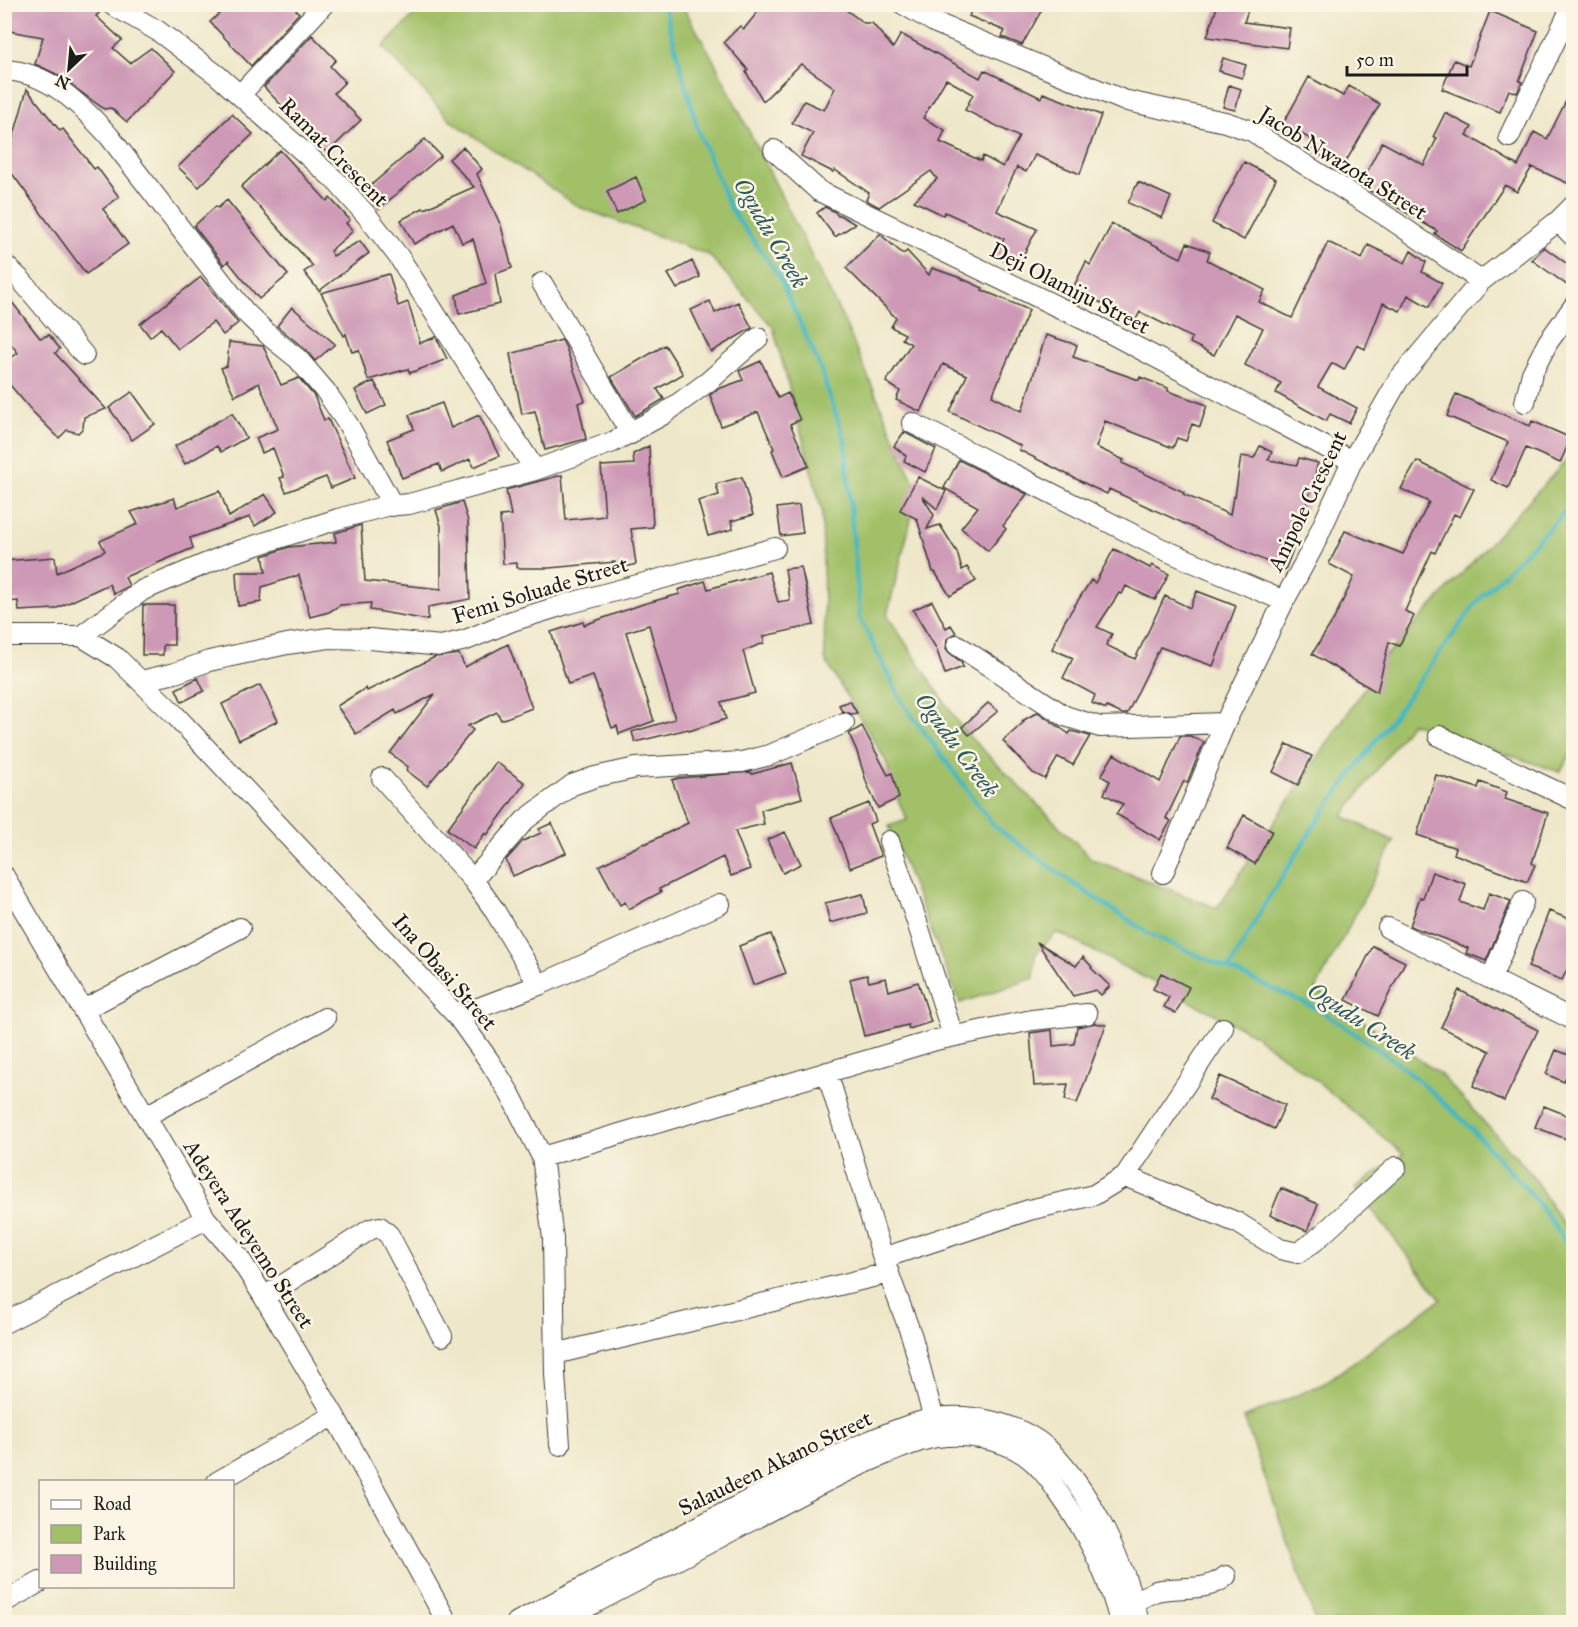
<svg xmlns="http://www.w3.org/2000/svg" width="1578" height="1627" font-family="'IM FELL Great Primer',serif">
<style>
.green{fill:#a1c068;stroke:#5e6e42;stroke-width:1.5}
.lines{fill:none;stroke-linecap:round;stroke-linejoin:round}
.stream{stroke:#47b7be;stroke-width:4.5}
.building{fill:#cd99b6;fill-rule:evenodd}
.street-casing{stroke:#3c3a36;stroke-width:22}
.street{stroke:#fff;stroke-width:20}
.labels{text-anchor:middle;dominant-baseline:central;stroke-width:5;stroke-linejoin:round;paint-order:stroke}
.street-label{font-size:22px;fill:#1c1c1c;stroke:#fcf5e5}
.water-label{font-size:24px;font-style:italic;fill:#2d5a5d;stroke:#fcf5e5}
</style>
<rect width="100%" height="100%" fill="#fcf5e5"/>
<filter id="ink" filterUnits="userSpaceOnUse"><feTurbulence type="fractalNoise" baseFrequency=".0167" numOctaves="2"/><feDisplacementMap in="SourceGraphic" scale="12" xChannelSelector="R" yChannelSelector="G"/><feConvolveMatrix kernelMatrix="1 2 1 2 8 2 1 2 1" color-interpolation-filters="sRGB"/></filter>
<filter id="wash" filterUnits="userSpaceOnUse"><feTurbulence type="fractalNoise" baseFrequency=".008" numOctaves="4" result="noise"/><feDisplacementMap in="SourceGraphic" scale="24" xChannelSelector="R" yChannelSelector="G"/><feGaussianBlur stdDeviation="1.35" result="paint"/><feColorMatrix in="noise" values="0 0 0 0 0 0 0 0 0 0 0 0 0 0 0 0 0 1.4 0 .05"/><feComposite in="paint" operator="in"/></filter>
<g filter="url(#wash)">
<rect width="100%" height="100%" fill="#eee7c9"/>
<path class="green" d="M424,5H682L712,57L845,323L918,492L887,615L963,730L1092,859L1217,908L1385,657L1573,453V751L1560,772L1411,723L1343,816L1394,841L1316,989L1439,1073L1530,1172L1573,1240V1622H1316L1244,1418L1323,1384L1441,1299L1355,1188L1403,1154L1317,1081L1251,1033L1057,932L1035,955L1034,978L960,1003L889,826L907,820L896,795L885,759L825,660L822,511L773,327L709,255L579,207L451,121L383,47Z"/>
<g class="lines">
<path class="stream" d="M660,4L666,13L698,130L730,208L779,276L819,365L845,441L860,618L902,702L994,826L1071,882L1148,933L1320,1010L1401,1065L1465,1122L1532,1195L1574,1253
M1229,969L1263,907L1318,820L1479,599L1574,503"/>
</g>
<g id="blocks">
<path class="building" d="M4,4H99L101,11L96,16L122,40L113,48L130,63L151,48L175,71L127,122L111,108L104,109L56,74L35,64L43,37L4,30Z
M230,4H290L299,13L251,66L210,22Z
M764,4H838L864,23H872L893,48L901,34L980,78L984,70L1041,98L1043,93L1101,115L1080,174L1035,155L1026,172L1017,167L997,211L1037,229L1017,267L995,256L1004,239L945,212L943,215L914,201L937,179L931,171L879,207L866,200L869,193L835,170L833,172L801,156L813,133L792,123L804,101L824,110L835,88L801,64L763,101L746,72L748,70L724,42L740,26L744,29ZM946,79L973,94L965,110L1019,137L1003,167L983,156L981,161L940,142L945,130L923,118Z
M975,4H1045L1022,45L1002,37L1005,31L969,16Z
M1218,4H1250L1244,22L1290,28L1287,48L1207,37Z
M1490,11L1538,31L1519,81L1522,82L1517,93L1509,90L1500,112L1442,89L1454,60L1469,66Z
M312,35L336,60L330,66L345,82L334,93L361,120L327,153L264,87Z
M1223,58L1246,65L1242,78L1219,71Z
M1309,77L1343,96L1349,86L1380,104L1342,168L1311,150L1316,142L1283,124Z
M1229,85L1241,89L1235,110L1223,107Z
M1574,85V186L1532,167L1517,192L1505,185L1461,251L1435,234L1437,231L1360,185L1382,142L1424,165L1437,138L1433,137L1445,113L1472,127L1467,135L1518,166L1534,132L1547,139Z
M27,89L60,131L63,129L94,169L97,167L119,197L103,209L128,244L86,274L8,168H4V152L9,153Z
M232,114L253,134L199,187L178,167Z
M425,139L441,156L379,209L364,191Z
M463,147L482,169L477,174L501,226L512,268L495,274L500,304L459,314L456,295L486,283L473,239L462,243L453,223L414,244L401,220L423,208L424,209L474,187L449,159Z
M280,150L327,201L330,198L350,220L346,223L353,231L330,251L333,256L360,241L369,253L319,291L304,272L313,266L241,187Z
M1244,162L1276,179L1244,240L1212,223Z
M636,177L646,200L617,214L607,191Z
M1138,182L1171,197L1162,218L1128,203Z
M227,200L288,275L259,299L228,261L224,265L194,226L216,206L218,208Z
M825,207L835,212L838,216L840,215L855,224L835,237L817,213Z
M1112,224L1181,258L1187,243L1210,252L1207,260L1265,290L1259,302L1292,318L1328,242L1362,259L1368,245L1405,263L1411,251L1426,262L1422,272L1442,283L1429,307L1408,295L1400,311L1383,303L1365,349L1357,345L1344,370L1332,363L1318,387L1357,408L1349,423L1330,414L1326,421L1276,393L1281,383L1245,365L1263,328L1235,314L1214,355L1190,343L1192,338L1140,312L1135,321L1073,288L1086,262L1090,265Z
M880,234L903,254L907,251L929,275L932,268L958,277L983,288L982,290L1029,310L992,396L1022,411L1046,335L1077,345L1073,357L1139,380L1140,377L1168,388V391L1207,405L1200,427L1192,424L1186,441L1177,438L1173,448L1105,421L1096,447L1124,460L1122,463L1184,492L1183,494L1230,515L1233,497H1235L1241,456L1254,458L1260,446L1272,452L1268,460L1297,465L1299,458L1318,463L1305,512H1303L1291,540L1296,542L1285,570L1109,489L1107,494L1094,488L1019,450L1021,446L950,412L967,375L943,364L921,412L896,400L900,391L886,382L911,344L902,339L905,334L891,327L896,318L846,268Z
M1544,247L1574,269V290L1532,260Z
M692,261L700,277L677,289L668,274Z
M389,274L398,306L408,302L420,343L436,337L447,359L410,373L408,369L368,380L359,350L352,352L346,334L344,336L321,293Z
M201,277L238,323L223,335L213,322L178,349L161,328L150,337L140,324Z
M4,292L40,338L49,335L60,349L55,353L106,409L84,417L83,428L78,433L67,430L59,438L33,412L4,378V363L18,353L4,335Z
M710,301L715,313L738,302L752,328L711,352L691,310Z
M292,307L335,344L315,361L306,350L277,326Z
M562,340L566,348L585,401L578,403L586,439L545,450L535,411L522,414L510,354Z
M229,342L263,346L281,385L299,378L314,396L324,420L328,419L355,478L331,488L326,477L286,492L280,478L284,477L273,448L262,453L256,438L278,429L259,383L235,396L221,368L227,366Z
M665,345L683,374L657,389L664,399L635,416L611,377Z
M761,361L778,398L788,393L800,420L790,424L809,466L783,477L772,450L774,449L758,412L721,426L710,395L718,389L743,380L739,371Z
M374,381L386,405L367,414L355,390Z
M132,392L155,424L132,440L109,408Z
M1456,394L1530,426L1532,421L1571,438L1560,463L1526,448L1508,488L1491,480L1508,442L1447,416Z
M442,403L451,428L479,415L499,456L474,467L470,459L442,472L439,464L402,478L387,440L414,429L409,415Z
M232,413L246,438L221,452L217,446L185,464L175,446Z
M904,432L936,449L925,472L904,461L906,456L894,446Z
M649,446L653,527L631,529L636,564L617,570L615,562L549,568H517V563L503,564L500,516L511,515L506,490L562,475L566,520L605,516L601,466L634,464L633,454Z
M959,460L1027,494L1003,526L1006,529L988,551L961,528L978,507L944,488Z
M1417,461L1474,489L1460,517L1454,514L1435,553L1432,551L1405,611L1414,616L1399,646L1389,642L1377,692L1312,654L1334,619L1354,577L1329,564L1345,531L1403,554L1429,502L1401,489Z
M742,477L753,515L731,521L733,529L708,536L698,501L719,495L716,484Z
M918,477L946,491L937,509L922,496L934,515L927,529L940,525L957,552L962,570L967,567L976,581L950,596L935,572H933L917,519L900,510Z
M220,491L229,517L265,494L277,512L255,526L250,517L190,538L193,548L125,577L129,586L114,594L109,584L55,609L19,611L18,601L4,602V561L55,557L57,573L105,551L100,541L138,524L131,512L174,498L177,507Z
M462,502L468,521L470,599L428,607V620L370,610L371,603L340,605L329,612L310,617L299,575L262,587L261,602L238,606L236,572H266L263,556L289,547L336,542L335,533L361,525L365,581L441,589V526L436,510Z
M799,505L803,533L781,536L777,508Z
M1114,549L1150,568L1152,565L1169,574L1155,600L1126,586L1122,594L1119,593L1097,627L1112,634L1106,645L1135,659L1165,596L1190,608L1197,591L1236,606L1213,666L1160,647L1127,714H1122L1107,707L1106,709L1092,703L1095,695L1063,678L1073,658L1052,649L1064,622L1091,580L1095,583Z
M801,567L814,625L764,636V643L743,651L755,693L721,702L726,719L689,731L688,729L635,742L632,732L675,719L649,625L626,632L654,721L619,734L617,726L612,728L593,676L568,684L551,632L583,622L584,625L643,604L680,594L678,590L705,581L708,589L769,572L778,602L790,600L785,569Z
M932,601L946,628L951,625L956,633L947,639L946,650L961,662L963,667L945,674L936,648L913,610Z
M143,605H174V645H163V655H142Z
M508,644L532,708L501,720L497,712L468,726L473,730L427,786L406,770L408,767L390,753L435,694L397,714L395,710L356,734L337,706L366,688L367,691L435,657L459,654L465,667Z
M198,678L204,691L182,702L176,689Z
M260,685L278,721L239,740L222,704Z
M850,701L857,713L852,714L842,711L839,705Z
M988,703L998,711L969,735L962,727Z
M1038,712L1069,734L1071,731L1090,736L1073,765L1058,757L1045,779L1033,773L1003,741L1024,722L1022,721Z
M862,726L888,775L892,773L899,798L878,808L867,784L856,749L849,734Z
M1180,736H1190L1204,742L1187,783L1184,781L1166,818L1171,821L1160,840L1116,814L1123,804L1104,794L1110,781L1101,776L1114,754L1160,782Z
M1287,744L1312,756L1298,785L1273,772Z
M496,762L525,783L487,835L485,833L474,849L447,829Z
M792,763L802,798L761,810L764,824L735,831L750,869L731,876L723,857L659,889L661,892L629,909L625,902L620,905L599,866L644,843L645,844L688,823L672,780L679,778L751,772L752,774Z
M1436,775L1478,788L1480,782L1507,792L1505,799L1548,813L1532,863L1535,865L1527,882L1454,854L1456,848L1417,835Z
M869,803L876,821L869,824L881,856L850,868L831,818Z
M1244,815L1272,831L1255,864L1227,848Z
M552,823L566,853L513,876L506,860L523,841L541,833L539,829Z
M785,832L801,864L783,873L767,840Z
M1432,872L1466,884L1460,902L1483,910L1489,893L1511,901L1486,961L1466,953L1468,948L1410,926L1420,897L1423,898Z
M863,894L867,913L830,923L825,903Z
M1549,911L1574,921V955L1562,980L1528,967Z
M771,934L786,973L753,985L739,946Z
M1037,942L1076,966L1083,957L1092,967L1091,968L1110,986L1101,995L1096,990L1073,996Z
M1373,946L1405,962L1378,1016L1346,1000Z
M1161,973L1189,987L1176,1013L1164,1007L1169,997L1153,989Z
M867,975L869,982L886,978L889,991L918,982L931,1022L909,1029L908,1025L864,1036L850,979Z
M1459,990L1538,1030L1504,1101L1473,1086L1490,1051L1441,1027Z
M1095,1023L1106,1025L1077,1103L1065,1100L1068,1084L1034,1086L1030,1033L1052,1030L1053,1046L1074,1044L1077,1027Z
M1556,1050L1574,1057L1564,1082L1546,1074Z
M1220,1076L1285,1105L1274,1129L1209,1099Z
M1544,1106L1574,1118V1142L1535,1127Z
M1281,1188L1318,1204L1307,1231L1270,1215Z"/>
</g>
</g>
<g filter="url(#ink)">
<use href="#blocks" fill-opacity="0" stroke="#3c3a36" stroke-width="1.5"/>
<g class="lines">
<g class="street-casing">
<path id="street" d="M111,4L158,31L217,75L336,181L368,217L399,257L535,470
M903,4L936,23L1123,100L1225,122L1252,131L1389,218L1481,281
M4,70C49,72 81,105 109,136L245,312L273,339L298,359L327,393L349,426L393,506
M240,95L324,4
M1509,137L1573,4
M774,150L819,191L1089,322L1352,461
M1558,221L1574,237
M4,264L21,280L84,355
M542,283L631,434
M1525,402L1532,373L1548,342L1574,306
M912,423L1160,548L1284,601
M4,636H81L143,590L229,554L338,519L386,506L409,504L535,470L613,442L664,414L709,381L758,338
M81,636L117,658L175,715L457,1016L490,1062L510,1094L542,1157L553,1238L555,1374L560,1445
M957,645L1065,716L1100,727L1225,723
M141,681L175,673L209,661L287,644L329,638L370,639L441,646L466,640L512,621L567,604L775,548
M1439,736L1574,800
M382,778L473,880L493,908L539,985
M889,841L916,919L953,1036
M1163,873L1225,723L1284,601L1313,547L1352,461L1399,379L1481,281L1558,221L1574,205
M4,876L206,1219L238,1256L264,1297L334,1415L447,1622
M473,880L525,820L572,785L595,777L636,768L742,762L770,755L844,723
M1388,928L1574,1020
M1491,979L1523,902
M83,1010L240,928
M457,1016L539,985L720,904
M827,1072L883,1258L912,1337L937,1431
M146,1116L325,1018
M542,1157L936,1040L1032,1020L1087,1014
M1125,1176L1238,1223L1280,1249L1298,1253L1315,1241L1396,1167
M883,1258L1029,1210L1094,1195L1125,1176L1223,1028
M264,1297L371,1229L380,1227L389,1235L442,1336
M4,1323L206,1219
M555,1354L889,1273
M217,1482L334,1415
M4,1602L40,1582
M1134,1602C1141,1598 1149,1594 1156,1591C1180,1585 1207,1593 1226,1576
M517,1622C593,1582 669,1542 745,1502C786,1481 825,1460 867,1442C888,1433 909,1424 931,1419C968,1412 1019,1423 1047,1448C1091,1490 1125,1565 1139,1622
M558,1622C628,1586 698,1549 767,1512C806,1491 845,1471 886,1454C902,1448 919,1440 937,1437C965,1433 1002,1439 1025,1455C1039,1465 1049,1478 1058,1492C1087,1532 1108,1575 1120,1622"/>
</g>
<use href="#street" class="street"/>
</g>
</g>
<g class="labels">
<g class="street-label">
<text transform="translate(334 152) rotate(45)">Ramat Crescent</text>
<text transform="translate(1343 163) rotate(32)">Jacob Nwazota Street</text>
<text transform="translate(1070 288) rotate(27)">Deji Olamiju Street</text>
<text transform="translate(1307 501) rotate(-64)">Anipole Crescent</text>
<text transform="translate(540 590) rotate(-17)">Femi Soluade Street</text>
<text transform="translate(445 972) rotate(49)">Ina Obasi Street</text>
<text transform="translate(249 1234) rotate(57)">Adeyera Adeyemo Street</text>
<text transform="translate(775 1463) rotate(-26)">Salaudeen Akano Street</text>
</g>
<g class="water-label">
<text transform="translate(771 233) rotate(60)">Ogudu Creek</text>
<text transform="translate(957 745) rotate(54)">Ogudu Creek</text>
<text transform="translate(1362 1021) rotate(33)">Ogudu Creek</text>
</g>
</g>
<rect width="1578" height="1627" fill="none" stroke="#fcf5e5" stroke-width="24"/>
<rect x="39" y="1480" width="195" height="108" fill="#fcf5e5" stroke="#a29e95" stroke-width="1.5"/>
<rect x="51" y="1500" width="30" height="9" fill="#ffffff" stroke="#a29e95" stroke-width="1.5"/>
<text x="93" y="1510" font-size="18" fill="#1c1c1c">Road</text>
<rect x="51" y="1525" width="30" height="18" fill="#a1c068" stroke="#a29e95" stroke-width="1.5"/>
<text x="93" y="1540" font-size="18" fill="#1c1c1c">Park</text>
<rect x="51" y="1555" width="30" height="18" fill="#cd99b6" stroke="#a29e95" stroke-width="1.5"/>
<text x="93" y="1570" font-size="18" fill="#1c1c1c">Building</text>
<g transform="translate(69 69) rotate(206)" stroke="#fcf5e5" stroke-width="4.5" paint-order="stroke">
<path d="M0-4.5L10 22L0 15L-10 22Z" fill="#1c1c1c"/>
<text y="-9" font-size="16" font-weight="bold" text-anchor="middle" fill="#1c1c1c">N</text>
</g>
<path d="M1347 66v9h120v-9" fill="none" stroke="#1c1c1c" stroke-width="3"/>
<text x="1356" y="66" font-size="18" fill="#1c1c1c" stroke="#fcf5e5" stroke-width="4.5" paint-order="stroke">50 m</text>
</svg>
